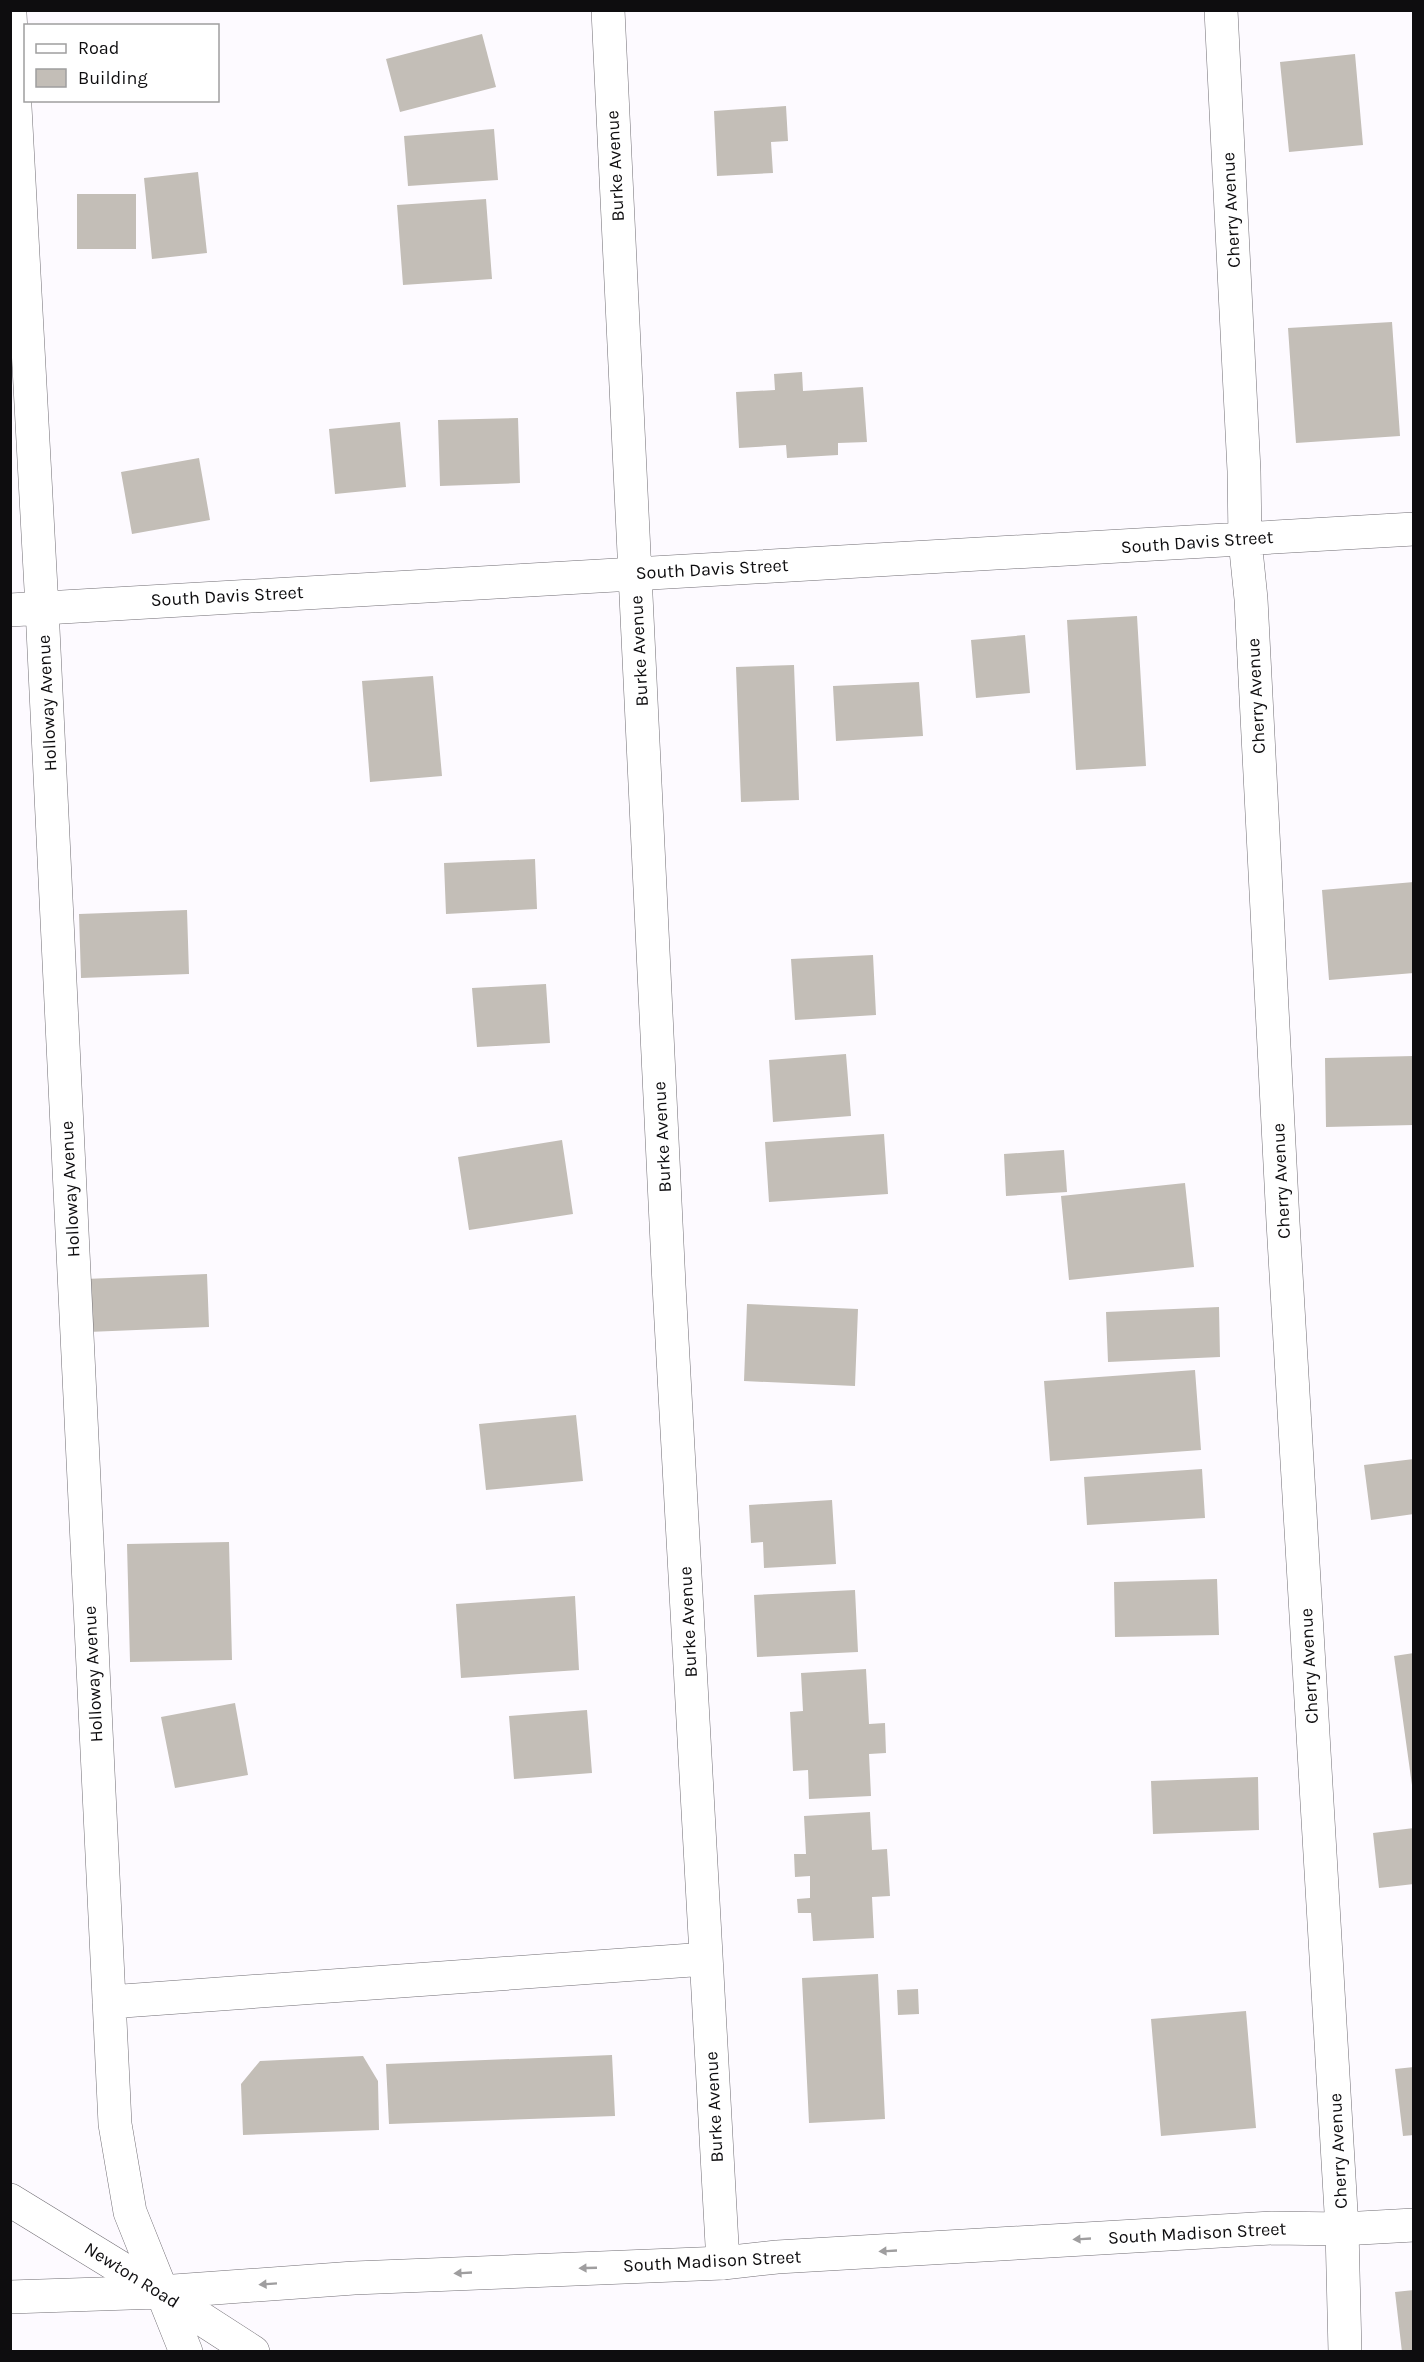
<svg xmlns="http://www.w3.org/2000/svg" width="1424" height="2362" font-family="Karla,sans-serif">
<style>
.building{fill:#c3beb7}
.lines{fill:none;stroke-linecap:round;stroke-linejoin:round}
.minor-casing{stroke:#716e74;stroke-width:34}
.major-casing{stroke:#716e74;stroke-width:34}
.minor{stroke:#fff;stroke-width:33}
.major{stroke:#fff;stroke-width:33}
.oneway{fill:#9f9e9f}
.labels{text-anchor:middle;dominant-baseline:central;stroke-width:6;stroke-linejoin:round;paint-order:stroke}
.street-label{font-size:18px;fill:#0e0d0f;stroke:#fff}
</style>
<rect width="100%" height="100%" fill="#fdfaff"/>
<path class="building" d="M482,34L496,87L400,112L386,59Z
M1355,54L1363,145L1289,152L1280,62Z
M786,106L788,141L771,142L773,173L717,176L714,111Z
M494,129L498,180L408,186L404,136Z
M198,172L207,253L152,259L144,178Z
M77,194H136V249H77Z
M486,199L492,279L403,285L397,205Z
M1392,322L1400,436L1296,443L1288,328Z
M802,372L803,391L863,387L867,442L838,443V455L787,458L786,445L739,448L736,392L775,390L774,374Z
M518,418L520,483L440,486L438,420Z
M400,422L406,487L335,494L329,429Z
M199,458L210,520L132,534L121,472Z
M1137,616L1146,766L1076,770L1067,620Z
M1025,635L1030,693L976,698L971,640Z
M794,665L799,800L741,802L736,667Z
M433,676L442,776L370,782L362,681Z
M919,682L923,736L836,741L833,686Z
M535,859L537,909L446,914L444,863Z
M1414,882V973L1329,980L1322,890Z
M187,910L189,974L81,978L79,914Z
M873,955L876,1015L795,1020L791,959Z
M546,984L550,1043L477,1047L472,988Z
M846,1054L851,1116L773,1122L769,1060Z
M1414,1056V1125L1326,1127L1325,1058Z
M884,1134L888,1194L769,1202L765,1142Z
M562,1140L573,1214L469,1230L458,1157Z
M1064,1150L1067,1192L1006,1196L1004,1154Z
M1185,1183L1194,1267L1069,1280L1061,1196Z
M207,1274L209,1327L88,1332L85,1279Z
M747,1304L858,1309L855,1386L744,1381Z
M1219,1307L1220,1357L1108,1362L1106,1312Z
M1195,1370L1201,1450L1050,1461L1044,1381Z
M576,1415L583,1481L486,1490L479,1424Z
M1414,1459V1514L1371,1520L1364,1465Z
M1202,1469L1205,1518L1087,1525L1084,1477Z
M832,1500L836,1564L764,1568L763,1542L751,1543L749,1505Z
M229,1542L232,1660L130,1662L127,1544Z
M1217,1579L1219,1635L1115,1637L1114,1582Z
M855,1590L858,1652L757,1657L754,1595Z
M575,1596L579,1670L461,1678L456,1604Z
M1414,1653V1785H1412L1394,1656Z
M866,1669L869,1724L885,1723L886,1753L869,1754L871,1796L809,1799L808,1770L793,1771L790,1712L803,1711L801,1673Z
M235,1703L248,1775L175,1788L161,1717Z
M587,1710L592,1773L514,1779L509,1716Z
M1258,1777L1259,1830L1153,1834L1151,1781Z
M870,1812L872,1850L887,1849L890,1896L872,1897L874,1938L813,1941L811,1913H798L797,1899L810,1898V1876L795,1877L794,1854H806L804,1816Z
M1414,1828V1884L1379,1888L1373,1833Z
M878,1974L885,2119L809,2123L802,1978Z
M918,1989L919,2014L898,2015L897,1990Z
M1246,2011L1256,2128L1161,2136L1151,2019Z
M612,2055L615,2116L389,2124L386,2064Z
M363,2056L378,2081L379,2130L243,2135L241,2084L260,2061Z
M1414,2067V2135L1403,2136L1395,2069Z
M1414,2290V2352H1402L1395,2292Z"/>
<g class="lines">
<g class="minor-casing">
<path id="minor" d="M608,10L669,1285L723,2263
M1221,10L1244,471L1245,540L1251,599L1283,1222L1342,2229L1345,2352
M10,14L42,608L115,2124L130,2212L186,2352
M10,610L1414,529
M109,2002L706,1959
M10,2297L160,2292"/>
</g>
<g class="major-casing">
<path id="major" d="M10,2200L160,2292L253,2352
M160,2292L354,2278L723,2263L777,2257L1272,2228L1342,2229L1414,2225"/>
</g>
<use href="#minor" class="minor"/>
<use href="#major" class="major"/>
</g>
<defs><path id="oneway-solid" d="M-6-.8H1V-3.2L6.5 0L1 3.2V.8H-6Z" transform="scale(1.5)"/></defs>
<g class="oneway">
<use href="#oneway-solid" transform="translate(1082 2239) rotate(177)"/>
<use href="#oneway-solid" transform="translate(888 2251) rotate(177)"/>
<use href="#oneway-solid" transform="translate(588 2268) rotate(178)"/>
<use href="#oneway-solid" transform="translate(463 2273) rotate(177)"/>
<use href="#oneway-solid" transform="translate(268 2284) rotate(176)"/>
</g>
<g class="labels">
<g class="street-label">
<text transform="translate(615 166) rotate(-93)">Burke Avenue</text>
<text transform="translate(1231 210) rotate(-93)">Cherry Avenue</text>
<text transform="translate(1197 542) rotate(-4)">South Davis Street</text>
<text transform="translate(712 569) rotate(-3)">South Davis Street</text>
<text transform="translate(227 596) rotate(-3)">South Davis Street</text>
<text transform="translate(639 651) rotate(-93)">Burke Avenue</text>
<text transform="translate(1256 696) rotate(-93)">Cherry Avenue</text>
<text transform="translate(47 703) rotate(-93)">Holloway Avenue</text>
<text transform="translate(662 1137) rotate(-93)">Burke Avenue</text>
<text transform="translate(1281 1181) rotate(-93)">Cherry Avenue</text>
<text transform="translate(70 1189) rotate(-93)">Holloway Avenue</text>
<text transform="translate(688 1622) rotate(-93)">Burke Avenue</text>
<text transform="translate(1309 1666) rotate(-93)">Cherry Avenue</text>
<text transform="translate(93 1674) rotate(-93)">Holloway Avenue</text>
<text transform="translate(714 2107) rotate(-93)">Burke Avenue</text>
<text transform="translate(1338 2151) rotate(-93)">Cherry Avenue</text>
<text transform="translate(1197 2233) rotate(-3)">South Madison Street</text>
<text transform="translate(712 2261) rotate(-3)">South Madison Street</text>
<text transform="translate(132 2275) rotate(32)">Newton Road</text>
</g>
</g>
<rect width="1424" height="2362" fill="none" stroke="#0e0d0f" stroke-width="24"/>
<rect x="24" y="24" width="195" height="78" fill="#ffffff" stroke="#9f9e9f" stroke-width="1.5"/>
<rect x="36" y="44" width="30" height="9" fill="#ffffff" stroke="#9f9e9f" stroke-width="1.5"/>
<text x="78" y="54" font-size="18" fill="#0e0d0f">Road</text>
<rect x="36" y="69" width="30" height="18" fill="#c3beb7" stroke="#9f9e9f" stroke-width="1.5"/>
<text x="78" y="84" font-size="18" fill="#0e0d0f">Building</text>
</svg>
